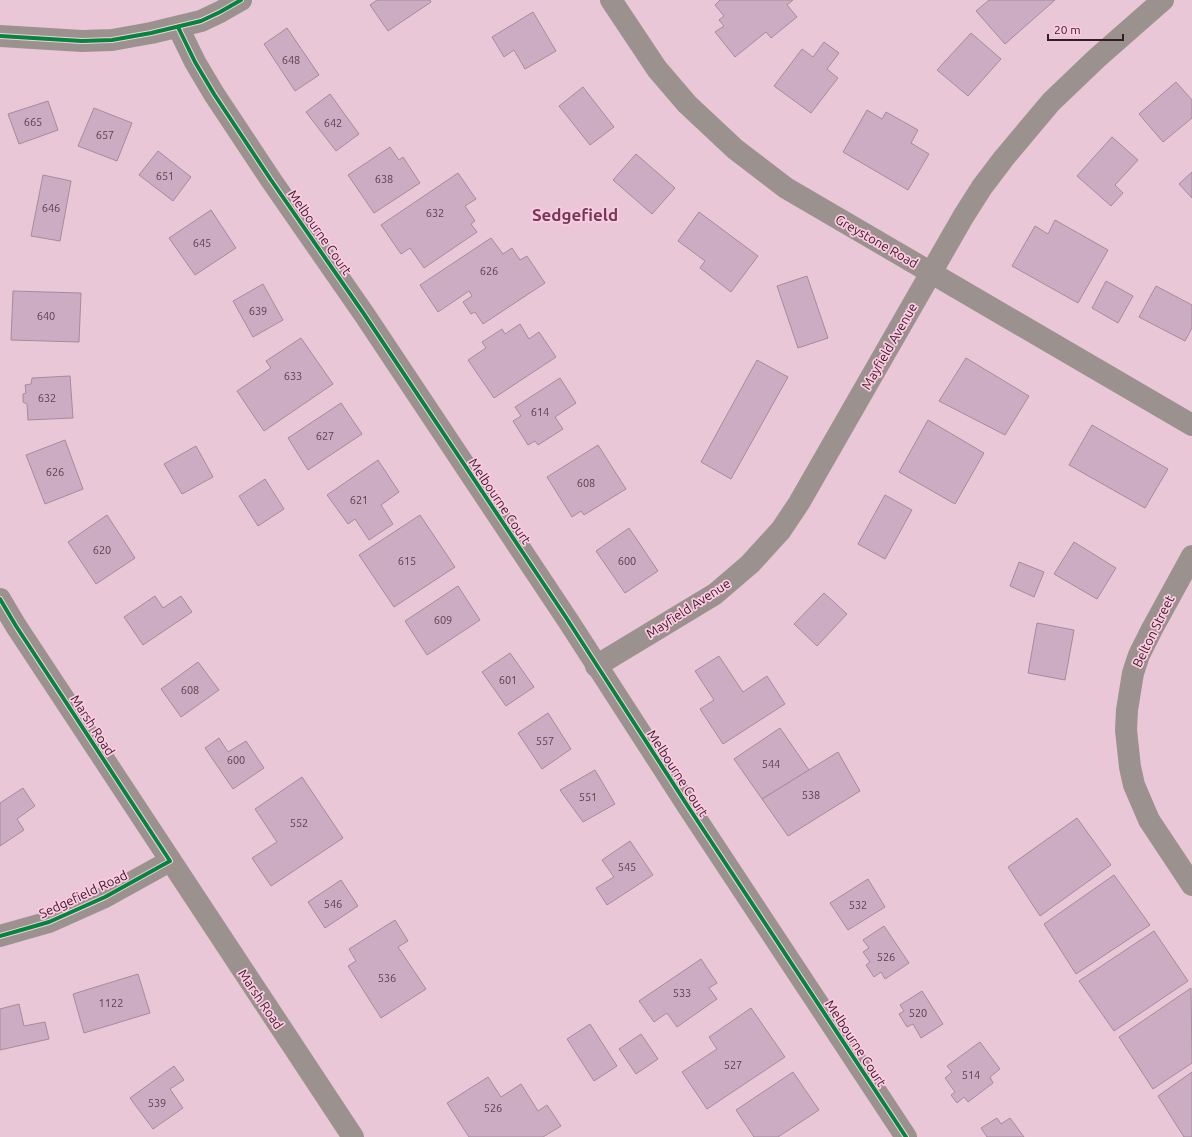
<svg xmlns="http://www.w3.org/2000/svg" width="1192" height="1137" font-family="Ubuntu,sans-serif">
  <rect width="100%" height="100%" fill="#e9c7d7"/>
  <g fill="#ccacc3" stroke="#a48c9a">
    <polygon points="377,0 430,0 431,2 388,31 370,5"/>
    <polygon points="720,0 793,0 787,5 797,17 771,38 766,32 735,57 715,32 724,26 719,20 724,16 715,5"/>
    <polygon points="989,0 1055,0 1005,44 976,11"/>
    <polygon points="533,12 556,51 525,69 514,50 504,57 492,37"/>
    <polygon points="287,28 319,75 295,91 264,44"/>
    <polygon points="971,33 1001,59 968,96 937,70"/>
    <polygon points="824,42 839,53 827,69 838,78 811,113 774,86 802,49 813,57"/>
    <polygon points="1176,82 1192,100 1192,118 1163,142 1139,114"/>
    <polygon points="583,87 614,127 590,145 559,106"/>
    <polygon points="330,94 359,134 336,151 306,112"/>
    <polygon points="48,101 58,130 19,144 8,114"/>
    <polygon points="94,108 132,123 117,161 78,146"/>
    <polygon points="867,110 882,119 886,112 918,130 911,143 929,154 908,190 843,152"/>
    <polygon points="1112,137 1138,160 1115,185 1123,193 1111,206 1077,176"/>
    <polygon points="390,147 399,160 403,157 420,183 374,213 348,175"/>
    <polygon points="158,151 191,177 173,201 139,175"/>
    <polygon points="636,154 675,188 652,214 613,180"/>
    <polygon points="1192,172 1192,198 1179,184"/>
    <polygon points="458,173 476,199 465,206 475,221 471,224 477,232 424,268 410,248 401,254 381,225"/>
    <polygon points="43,175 71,181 60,241 31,236"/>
    <polygon points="211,210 236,248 195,275 169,238"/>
    <polygon points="699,212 758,256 731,292 700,268 705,261 678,241"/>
    <polygon points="1055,220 1108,250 1078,303 1012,266 1035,226 1048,234"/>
    <polygon points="491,238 503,254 512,248 520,260 527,256 545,283 483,324 475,312 471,314 463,302 472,296 469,291 438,312 420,285"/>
    <polygon points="807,276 828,338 798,348 777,286"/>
    <polygon points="1106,281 1133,296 1118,323 1092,308"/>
    <polygon points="263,284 283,320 253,337 233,301"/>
    <polygon points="1156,286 1192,305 1192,328 1185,341 1139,317"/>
    <polygon points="13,291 81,293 79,342 11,340"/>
    <polygon points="520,324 529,339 539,332 556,357 494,398 468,360 486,348 482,342 502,329 505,334"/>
    <polygon points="301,338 333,384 264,431 237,391 271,368 266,361"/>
    <polygon points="966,358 1029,396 1005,435 939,401"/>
    <polygon points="757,360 788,377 731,479 701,462"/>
    <polygon points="70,376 73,418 28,420 27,404 23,402 23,394 26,393 25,385 31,384 32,378"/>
    <polygon points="560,378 576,403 555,417 563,429 538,445 535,441 528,445 513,421 521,416 515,407"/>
    <polygon points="341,403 362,434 308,470 288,438"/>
    <polygon points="928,420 984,453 955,504 899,472"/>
    <polygon points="1092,425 1168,469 1145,508 1069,465"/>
    <polygon points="65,440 83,489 45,504 26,455"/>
    <polygon points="598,445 626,489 584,515 581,511 572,517 547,477"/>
    <polygon points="196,446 213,477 182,494 164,464"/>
    <polygon points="378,460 399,492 381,505 393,524 369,540 355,519 348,524 327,495"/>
    <polygon points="265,479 284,509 258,526 239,496"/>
    <polygon points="885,495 912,510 885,559 858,544"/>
    <polygon points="107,515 135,558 96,584 68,542"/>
    <polygon points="420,515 455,567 394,607 359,555"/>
    <polygon points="629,528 658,571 625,593 596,551"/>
    <polygon points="1074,542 1116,568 1097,599 1054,574"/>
    <polygon points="1019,562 1044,572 1034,597 1010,586"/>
    <polygon points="458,586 480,620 427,655 405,621"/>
    <polygon points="824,593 847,614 817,646 794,624"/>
    <polygon points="155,596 163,608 181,596 192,612 143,645 124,617"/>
    <polygon points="1037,623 1074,630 1065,680 1028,673"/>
    <polygon points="510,653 534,687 506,706 482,672"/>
    <polygon points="719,656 743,692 767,676 785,704 723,744 700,709 714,700 695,671"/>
    <polygon points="198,662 219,690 181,717 161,689"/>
    <polygon points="548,713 571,749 542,769 518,733"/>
    <polygon points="780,728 809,770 762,799 734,759"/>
    <polygon points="219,738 228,752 246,741 264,768 233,789 205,748"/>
    <polygon points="838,752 860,791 788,836 762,799"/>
    <polygon points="595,770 615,804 583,822 560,790"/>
    <polygon points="302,777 343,838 271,886 252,858 277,842 255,809"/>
    <polygon points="23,788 35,806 17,819 24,830 0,846 0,803"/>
    <polygon points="1077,818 1111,865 1040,916 1008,867"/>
    <polygon points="630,841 653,875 607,905 596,888 614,877 602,860"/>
    <polygon points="1114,875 1150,925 1076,974 1044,924"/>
    <polygon points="868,879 885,907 848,930 830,903"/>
    <polygon points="341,880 358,906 325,928 308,902"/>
    <polygon points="395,920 408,941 398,947 426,989 381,1018 348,966 356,961 349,949"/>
    <polygon points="884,926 909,963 885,979 881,972 874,977 866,965 870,962 863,952 869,948 863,940"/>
    <polygon points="1154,931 1188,981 1114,1031 1079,981"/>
    <polygon points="701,959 717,983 709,988 717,999 677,1027 667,1013 654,1022 639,1001"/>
    <polygon points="138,974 150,1013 84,1033 73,994"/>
    <polygon points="1191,988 1192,1063 1153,1089 1119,1037"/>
    <polygon points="922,991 943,1024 921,1038 913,1024 907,1027 899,1014 904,1011 900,1005"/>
    <polygon points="19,1004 24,1026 45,1022 49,1039 0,1050 0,1009"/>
    <polygon points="751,1008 785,1057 707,1109 682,1072 717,1049 709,1037"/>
    <polygon points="590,1024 617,1066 594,1081 567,1039"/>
    <polygon points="641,1034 658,1059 636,1074 619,1049"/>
    <polygon points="980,1042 1000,1069 990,1077 993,1083 968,1102 964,1097 957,1103 951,1095 955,1092 945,1078 952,1072 947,1066"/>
    <polygon points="174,1066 184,1080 170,1089 183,1108 153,1129 130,1098"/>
    <polygon points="793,1072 819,1110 778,1137 754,1137 736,1110"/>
    <polygon points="1192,1072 1192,1137 1184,1137 1158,1096"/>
    <polygon points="488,1077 501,1097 521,1084 538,1111 547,1105 561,1126 543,1137 469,1137 447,1103"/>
    <polygon points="997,1118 1001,1124 1010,1118 1024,1137 987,1137 981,1128"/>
  </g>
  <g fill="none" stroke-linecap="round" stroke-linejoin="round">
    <g stroke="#9b9290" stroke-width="22">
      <polyline points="611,0 657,69 687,104 735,149 786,188 1192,425"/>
      <polyline points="178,27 195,62 214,94 271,180 364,314 567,619 687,805 906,1137"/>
      <polyline points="0,36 82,41 112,40 151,33 201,21 220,12 241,0"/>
      <polyline points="1192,556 1152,629 1139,655 1133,673 1127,710 1126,730 1130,767 1134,785 1149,820 1192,885"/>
      <polyline points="596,666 715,594 750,564 781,530 799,503 963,217 982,187 1004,158 1051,102 1097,58 1163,0"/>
      <polyline points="0,936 49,922 105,897 170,861"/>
    </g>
    <polyline stroke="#9b9290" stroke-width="22" points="0,599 16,626 353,1137"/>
    <defs>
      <g id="cycleway">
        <polyline points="178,27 195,62 214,94 271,180 364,314 567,619 687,805 906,1137"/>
        <polyline points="0,36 82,41 112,40 151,33 201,21 220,12 241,0"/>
        <polyline points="0,599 16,626 170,861 105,897 49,922 0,936"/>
      </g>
    </defs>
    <use href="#cycleway" stroke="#fecae1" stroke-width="6"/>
    <use href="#cycleway" stroke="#00873e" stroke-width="4"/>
  </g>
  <g text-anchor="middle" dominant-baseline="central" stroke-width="3.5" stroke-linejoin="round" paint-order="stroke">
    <g font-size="11" fill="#5a404f">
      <text x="291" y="60">648</text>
      <text x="33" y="122">665</text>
      <text x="333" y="123">642</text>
      <text x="105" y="135">657</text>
      <text x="165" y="176">651</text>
      <text x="384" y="179">638</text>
      <text x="51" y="208">646</text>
      <text x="435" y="213">632</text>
      <text x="202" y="243">645</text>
      <text x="489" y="271">626</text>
      <text x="258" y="311">639</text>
      <text x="46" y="316">640</text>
      <text x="293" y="376">633</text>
      <text x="47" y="398">632</text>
      <text x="540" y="412">614</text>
      <text x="325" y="436">627</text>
      <text x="55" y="472">626</text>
      <text x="586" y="483">608</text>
      <text x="359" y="500">621</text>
      <text x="102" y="550">620</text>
      <text x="407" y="561">615</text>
      <text x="627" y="561">600</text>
      <text x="443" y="620">609</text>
      <text x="508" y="680">601</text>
      <text x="190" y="690">608</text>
      <text x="545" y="741">557</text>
      <text x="236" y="760">600</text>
      <text x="771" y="764">544</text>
      <text x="811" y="795">538</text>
      <text x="588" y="797">551</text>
      <text x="299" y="823">552</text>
      <text x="627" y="867">545</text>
      <text x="333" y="904">546</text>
      <text x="858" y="905">532</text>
      <text x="886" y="957">526</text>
      <text x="387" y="978">536</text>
      <text x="682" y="993">533</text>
      <text x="111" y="1003">1122</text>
      <text x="918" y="1013">520</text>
      <text x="733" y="1065">527</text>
      <text x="971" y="1075">514</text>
      <text x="157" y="1103">539</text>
      <text x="493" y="1108">526</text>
    </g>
    <g font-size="13" fill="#341c28" stroke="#fecae1">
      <text transform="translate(320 232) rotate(55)">Melbourne Court</text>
      <text transform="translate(877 241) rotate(30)">Greystone Road</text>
      <text transform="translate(889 346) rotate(-60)">Mayfield Avenue</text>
      <text transform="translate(500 501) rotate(56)">Melbourne Court</text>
      <text transform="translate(688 608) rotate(-33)">Mayfield Avenue</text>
      <text transform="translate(1153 631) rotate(-64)">Belton Street</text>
      <text transform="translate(93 725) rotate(57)">Marsh Road</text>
      <text transform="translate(678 773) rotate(57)">Melbourne Court</text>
      <text transform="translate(83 894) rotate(-25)">Sedgefield Road</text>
      <text transform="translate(261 999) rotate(56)">Marsh Road</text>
      <text transform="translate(856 1043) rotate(57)">Melbourne Court</text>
    </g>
    <g font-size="17" font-weight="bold" fill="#713c57" stroke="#fecae1">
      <text x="575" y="214">Sedgefield</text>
    </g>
  </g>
  <path d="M1048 34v6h75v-6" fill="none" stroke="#341c28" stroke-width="2"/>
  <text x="1054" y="34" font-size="12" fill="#341c28" stroke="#fecae1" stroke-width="3" paint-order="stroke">20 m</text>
</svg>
